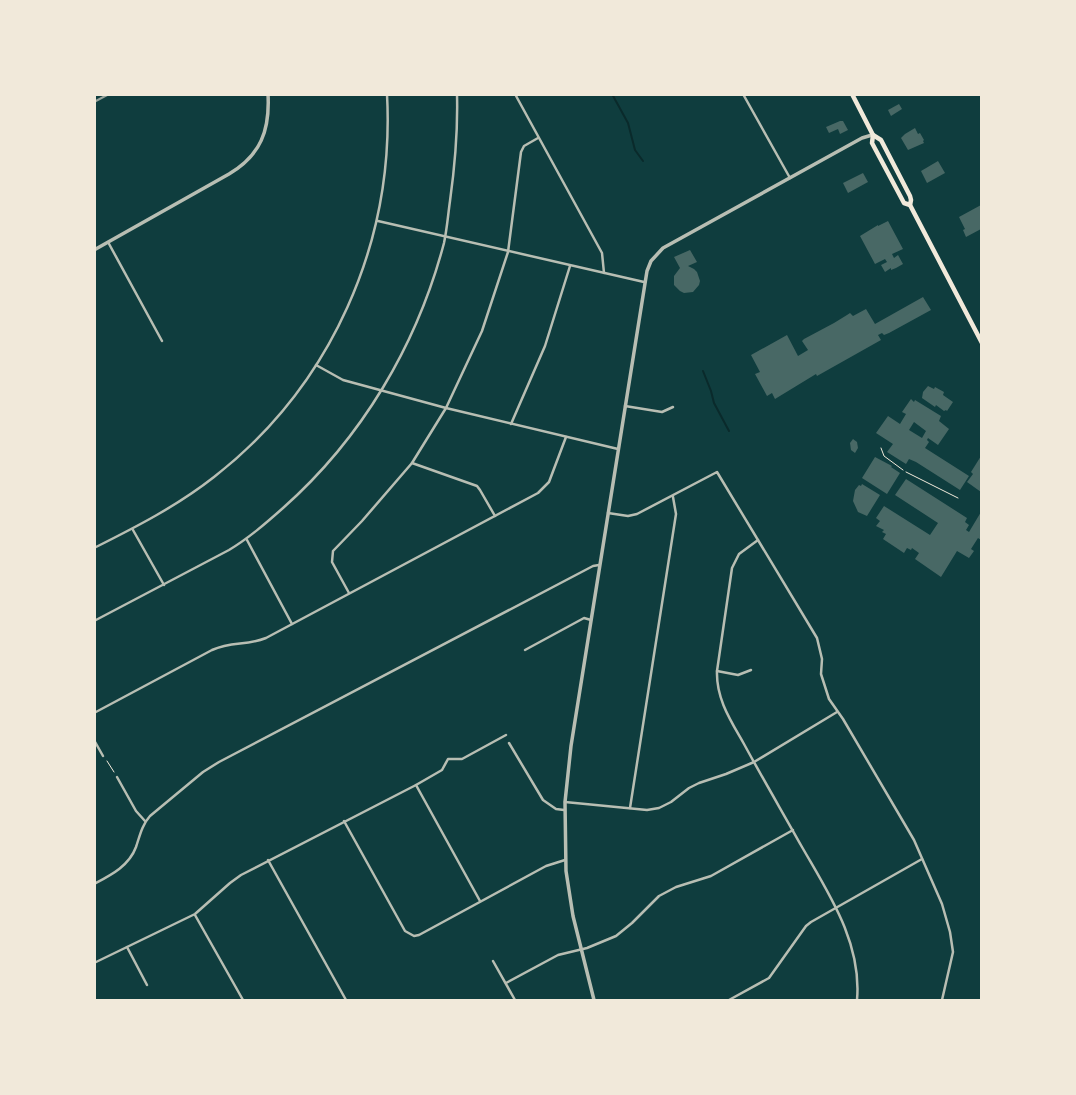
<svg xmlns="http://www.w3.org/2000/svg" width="1076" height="1095" font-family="Montserrat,sans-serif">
  <rect width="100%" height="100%" fill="#0f3d3e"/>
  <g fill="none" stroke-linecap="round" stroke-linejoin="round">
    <g stroke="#0a2a2b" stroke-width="2">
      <polyline points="612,94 628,123 635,150 643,161"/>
      <polyline points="703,371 711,391 714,403 729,431"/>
    </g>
  </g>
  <g fill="#486865" fill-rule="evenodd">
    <polygon points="899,104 902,109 891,116 888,110"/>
    <polygon points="840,121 843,121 848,130 840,134 838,129 829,133 826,127"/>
    <polygon points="915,128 918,134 920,133 924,140 923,141 924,143 908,150 901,138 905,134"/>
    <polygon points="938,161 945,173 927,183 921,171"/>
    <polygon points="863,173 868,182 848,193 843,183"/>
    <polygon points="981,205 981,229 966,237 963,230 965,229 959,217"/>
    <polygon points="888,221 903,249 892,254 894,258 898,255 903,264 896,268 891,270 891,268 885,272 881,265 887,262 885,259 875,264 860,236 878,225 878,226"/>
    <polygon points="690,250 697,262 688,266 694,269 697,272 700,281 699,285 693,292 684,293 680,291 674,285 674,276 680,268 674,257"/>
    <polygon points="923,297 931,310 889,333 884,335 882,333 878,335 881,340 817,376 816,374 775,399 772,393 767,396 755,374 760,372 751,355 787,335 798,356 808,350 802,341 804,339 834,323 847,315 850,313 853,316 866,309 875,324"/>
    <polygon points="928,386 934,389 935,387 944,392 943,395 953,402 947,411 946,410 944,411 936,405 935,407 922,398 923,392"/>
    <path d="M911 399 914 402 915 400 941 416 939 421 949 429 938 445 928 438 927 440 929 442 925 448 969 476 960 490 916 462 909 459 906 464 887 452 893 444 876 433 888 416 900 424 906 414 902 412ZM914 422 926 431 922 438 909 430Z"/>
    <polygon points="853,439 857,442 858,448 855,453 851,450 850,443"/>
    <polygon points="981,456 981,492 967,482 973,474 971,472"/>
    <polygon points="875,457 892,466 891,467 900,473 887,494 862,478"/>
    <polygon points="906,479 967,518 965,522 969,525 966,530 969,532 981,512 981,540 978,538 971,549 974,551 969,558 957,551 941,577 915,559 919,553 912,548 911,550 907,548 904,553 883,539 886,534 882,532 884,530 876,526 880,521 876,518 884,506 930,535 938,523 895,495"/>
    <polygon points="862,484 880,495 867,516 858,512 853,501 855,490 859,485 861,486"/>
  </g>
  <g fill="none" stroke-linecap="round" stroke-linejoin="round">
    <g stroke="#f1e9da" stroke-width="1">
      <polyline points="881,448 884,456 903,470"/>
      <polyline points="906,472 958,498"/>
      <polyline points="107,761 114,772"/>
    </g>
    <g stroke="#b8beb3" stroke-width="2.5">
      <polyline points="515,94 602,253 604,273"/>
      <polyline points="743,94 790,178"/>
      <polyline points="378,221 644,282"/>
      <polyline points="108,242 162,341"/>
      <polyline points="316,365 343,380 446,408 618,449"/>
      <polyline points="625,406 662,412 673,407"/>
      <polyline points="511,424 545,346 570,266"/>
      <polyline points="412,463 477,486 480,490 495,516"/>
      <polyline points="608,513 628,516 637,514 717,472 817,638 822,659 821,674 829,699 843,719 914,840 942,904 950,932 953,952 942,1000"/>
      <polyline points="133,530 164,585"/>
      <polyline points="247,540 292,624"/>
      <path d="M758 540 739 554 732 568 717 671C716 699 731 721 744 744 763 779 783 813 802 847 829 894 862 943 857 1000"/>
      <path d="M94 548C136 527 177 506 214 477 331 386 395 243 387 94"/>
      <polyline points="349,593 332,562 333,551 362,521 412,463 446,408 482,331 508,252 521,152 524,146 538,138"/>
      <path d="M94 621 229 550C249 538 266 523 283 508 362 438 417 345 444 243 447 229 448 215 450 201 455 165 458 130 457 94"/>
      <polyline points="525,650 584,618 591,620"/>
      <polyline points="717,671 738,675 751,670"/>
      <path d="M94 713 212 650C232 641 246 646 266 638L538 493 549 482 566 437"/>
      <polyline points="94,740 103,756"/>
      <polyline points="509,743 543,800 556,809 564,810"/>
      <polyline points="117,777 136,811 145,821"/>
      <polyline points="416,785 480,901"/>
      <polyline points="565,802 647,810 659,808 671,802 689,788 699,783 726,774 754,762 837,712"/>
      <polyline points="630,808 676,514 673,497"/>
      <polyline points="344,821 405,931 414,936 419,935 546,866 565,860"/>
      <polyline points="268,860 346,1000"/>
      <path d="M94 884C111 875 129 866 136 847 140 835 142 825 150 816L203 772 219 762 593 566 599 565"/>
      <polyline points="195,915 243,1000"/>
      <polyline points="127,947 147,985"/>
      <polyline points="493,961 515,1000"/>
      <polyline points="94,963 195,914 230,883 241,875 416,785 442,770 448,759 462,759 506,735"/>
      <polyline points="506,983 558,955 587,948 616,936 632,923 659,896 676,887 711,876 793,830"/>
      <polyline points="729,1000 769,978 806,926 811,922 922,859"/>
    </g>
    <g stroke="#b8beb3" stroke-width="3.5">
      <path d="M94 250 229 174C261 155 270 130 268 94"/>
      <polyline points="594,1000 573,916 566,871 565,802 571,746 647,271 651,261 663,248 862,138 872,135"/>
    </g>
    <g stroke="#f1e9da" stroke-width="4.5">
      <polyline points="852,94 873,135 881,140 910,196 911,200 910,205 982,343"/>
      <polyline points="873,135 872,143 904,203 910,205"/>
    </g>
    <polyline stroke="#97a49c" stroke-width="2" points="94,102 109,94"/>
  </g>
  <rect width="1076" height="1095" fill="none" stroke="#f1e9da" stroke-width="192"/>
</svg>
